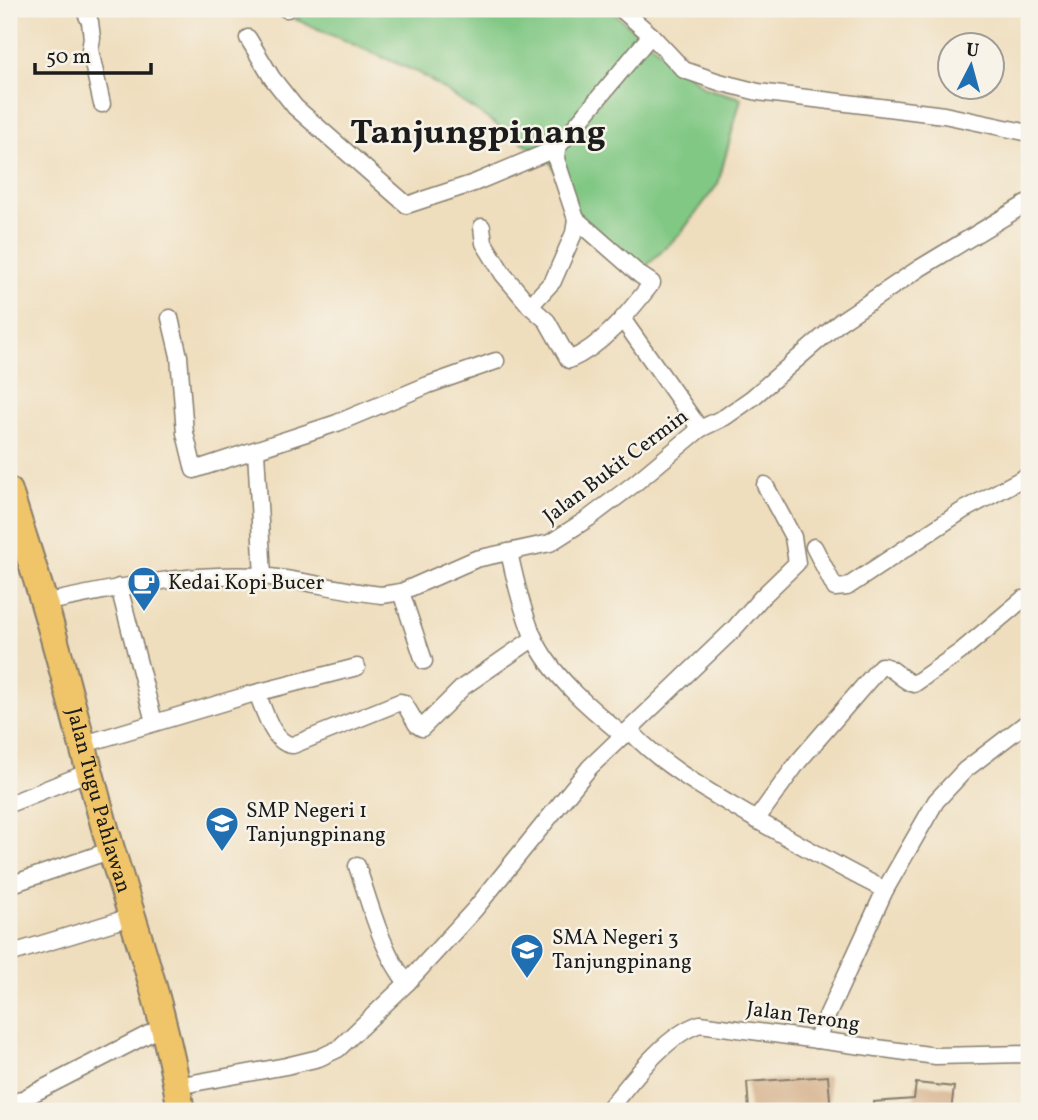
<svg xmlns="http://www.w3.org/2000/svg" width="1038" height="1120" font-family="Vollkorn,serif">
  <rect width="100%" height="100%" fill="#f7f3e8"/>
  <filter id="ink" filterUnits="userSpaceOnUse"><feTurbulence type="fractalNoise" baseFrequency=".0143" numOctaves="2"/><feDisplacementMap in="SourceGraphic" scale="14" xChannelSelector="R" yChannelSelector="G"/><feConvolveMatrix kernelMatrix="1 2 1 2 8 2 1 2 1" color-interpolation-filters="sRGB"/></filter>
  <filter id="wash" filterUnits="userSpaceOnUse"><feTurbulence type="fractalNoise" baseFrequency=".00686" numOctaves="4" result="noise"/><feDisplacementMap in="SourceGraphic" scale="28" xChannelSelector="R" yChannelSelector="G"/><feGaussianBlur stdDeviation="1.57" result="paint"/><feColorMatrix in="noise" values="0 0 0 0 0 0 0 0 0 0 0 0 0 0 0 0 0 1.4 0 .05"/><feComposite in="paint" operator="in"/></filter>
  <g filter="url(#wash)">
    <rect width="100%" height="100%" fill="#efdebe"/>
    <polygon fill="#81c884" stroke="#4e7250" stroke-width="2" points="309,9 609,9 705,88 741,98 718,184 680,234 640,272 576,219 552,164 533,149 419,73 295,19"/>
    <g id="blocks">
      <g fill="#cfa67b">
        <polygon points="828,1076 831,1111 818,1111 818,1105 749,1111 747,1082"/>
        <polygon points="916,1083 954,1087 951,1111 873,1111 873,1102 914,1099"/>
      </g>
    </g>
  </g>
  <g filter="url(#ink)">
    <use href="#blocks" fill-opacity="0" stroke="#867d6d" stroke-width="2"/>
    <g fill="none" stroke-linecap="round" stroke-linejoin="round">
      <defs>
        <g id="minor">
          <polyline points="84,9 90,22 92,38 90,50 102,104"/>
          <polyline points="286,9 287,9"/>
          <polyline points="621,9 651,35 684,70 719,82 758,92 944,115 1029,133"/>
          <polyline points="248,38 272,78 295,107 407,205 474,183 557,148 651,35"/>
          <path d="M482 227 484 243 503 274 530 306 547 321 569 360C603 346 630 311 652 283L640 275 576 219 556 159 557 148"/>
          <polyline points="530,306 553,281 574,233 576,219"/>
          <polyline points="170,318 179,356 185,433 194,470 337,423 428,385 496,361"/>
          <polyline points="623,320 700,429"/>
          <polyline points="256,451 263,576"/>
          <polyline points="814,547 835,588 847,587 962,511 1029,475"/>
          <path d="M509 552C515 580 522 610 533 636 550 675 592 710 624 736"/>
          <polyline points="119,587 154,722"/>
          <polyline points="401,592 424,661"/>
          <path d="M44 603C115 588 187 572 260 576 301 579 341 591 382 595L401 592 476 559 550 543 589 518 634 484 700 429 725 417 752 398 841 321 920 268 1029 202"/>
          <path d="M257 693C264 709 273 745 293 745L400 702 404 703 417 725 422 728 463 687 534 638"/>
          <path d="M630 731C665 768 710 792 753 818 797 843 840 868 885 890"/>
          <polyline points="81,745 248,695 357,667"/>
          <polyline points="9,804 89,772"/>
          <path d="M756 820 798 762 881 666C894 666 901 681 914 684L960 652 1023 599"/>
          <path d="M357 866C371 906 381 950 407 983"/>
          <polyline points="9,885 112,850"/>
          <polyline points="9,954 134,916"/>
          <polyline points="816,1040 885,890 936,801 965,770 1029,721"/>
          <polyline points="177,1086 286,1066 319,1058 338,1049 407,983 475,909 590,767 733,630 762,597 797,563 793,537 765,485"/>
          <polyline points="9,1106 164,1026"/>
          <path d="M607 1111C630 1083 665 1035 700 1024L936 1056 1029 1054"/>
        </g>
        <g id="primary">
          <path id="s1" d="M9 491C20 528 33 565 44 603 68 684 87 767 111 849 138 936 167 1021 181 1111"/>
        </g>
      </defs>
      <use href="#minor" stroke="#867d6d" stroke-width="19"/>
      <use href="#primary" stroke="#867d6d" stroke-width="30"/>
      <use href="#minor" stroke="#fff" stroke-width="16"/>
      <use href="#primary" stroke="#f0c469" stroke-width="26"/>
    </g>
  </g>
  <defs>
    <symbol id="cafe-pin" viewBox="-11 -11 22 30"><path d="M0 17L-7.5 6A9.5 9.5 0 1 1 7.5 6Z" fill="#1f6fb2" stroke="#f7f3e8"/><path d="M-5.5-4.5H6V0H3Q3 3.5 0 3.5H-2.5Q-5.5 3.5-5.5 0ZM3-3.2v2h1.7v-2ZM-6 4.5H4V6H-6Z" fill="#fff"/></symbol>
    <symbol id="school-pin" viewBox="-11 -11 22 30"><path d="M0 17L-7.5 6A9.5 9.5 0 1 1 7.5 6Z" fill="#1f6fb2" stroke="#f7f3e8"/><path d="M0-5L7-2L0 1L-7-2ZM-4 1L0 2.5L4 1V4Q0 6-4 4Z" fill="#fff"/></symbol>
  </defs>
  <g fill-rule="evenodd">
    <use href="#cafe-pin" x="125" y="564" width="38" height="52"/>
    <use href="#school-pin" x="203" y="804" width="38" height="52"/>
    <use href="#school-pin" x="508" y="931" width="38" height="52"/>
  </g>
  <g text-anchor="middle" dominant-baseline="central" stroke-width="5" stroke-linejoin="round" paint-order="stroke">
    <g font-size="21" fill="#1c1c1c" stroke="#f7f3e8">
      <text transform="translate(616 467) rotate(-37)">Jalan Bukit Cermin</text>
      <text stroke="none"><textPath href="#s1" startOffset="322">Jalan Tugu Pahlawan</textPath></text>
      <text transform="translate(803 1017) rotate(8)">Jalan Terong</text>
    </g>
    <g font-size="21" fill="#1c1c1c" stroke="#f7f3e8" text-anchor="start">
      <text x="168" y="583">Kedai Kopi Bucer</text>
      <text x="246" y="811">SMP Negeri 1<tspan x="246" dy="24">Tanjungpinang</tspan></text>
      <text x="552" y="938">SMA Negeri 3<tspan x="552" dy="24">Tanjungpinang</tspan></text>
    </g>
    <g font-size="35" font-weight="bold" fill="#1c1c1c" stroke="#f7f3e8">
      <text x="478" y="134">Tanjungpinang</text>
    </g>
  </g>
  <rect width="1038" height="1120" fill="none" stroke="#f7f3e8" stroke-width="35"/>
  <g transform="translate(971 66) rotate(6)"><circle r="33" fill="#f7f3e8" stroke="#9f9d96" stroke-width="2"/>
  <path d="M0-5L12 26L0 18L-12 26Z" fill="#1f6fb2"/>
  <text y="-10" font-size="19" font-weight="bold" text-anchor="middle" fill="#1c1c1c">U</text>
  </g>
  <path d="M35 63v10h116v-10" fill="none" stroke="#1c1c1c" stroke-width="3.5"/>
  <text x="46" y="63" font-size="21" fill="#1c1c1c" stroke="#f7f3e8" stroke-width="5" paint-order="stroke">50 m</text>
</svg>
